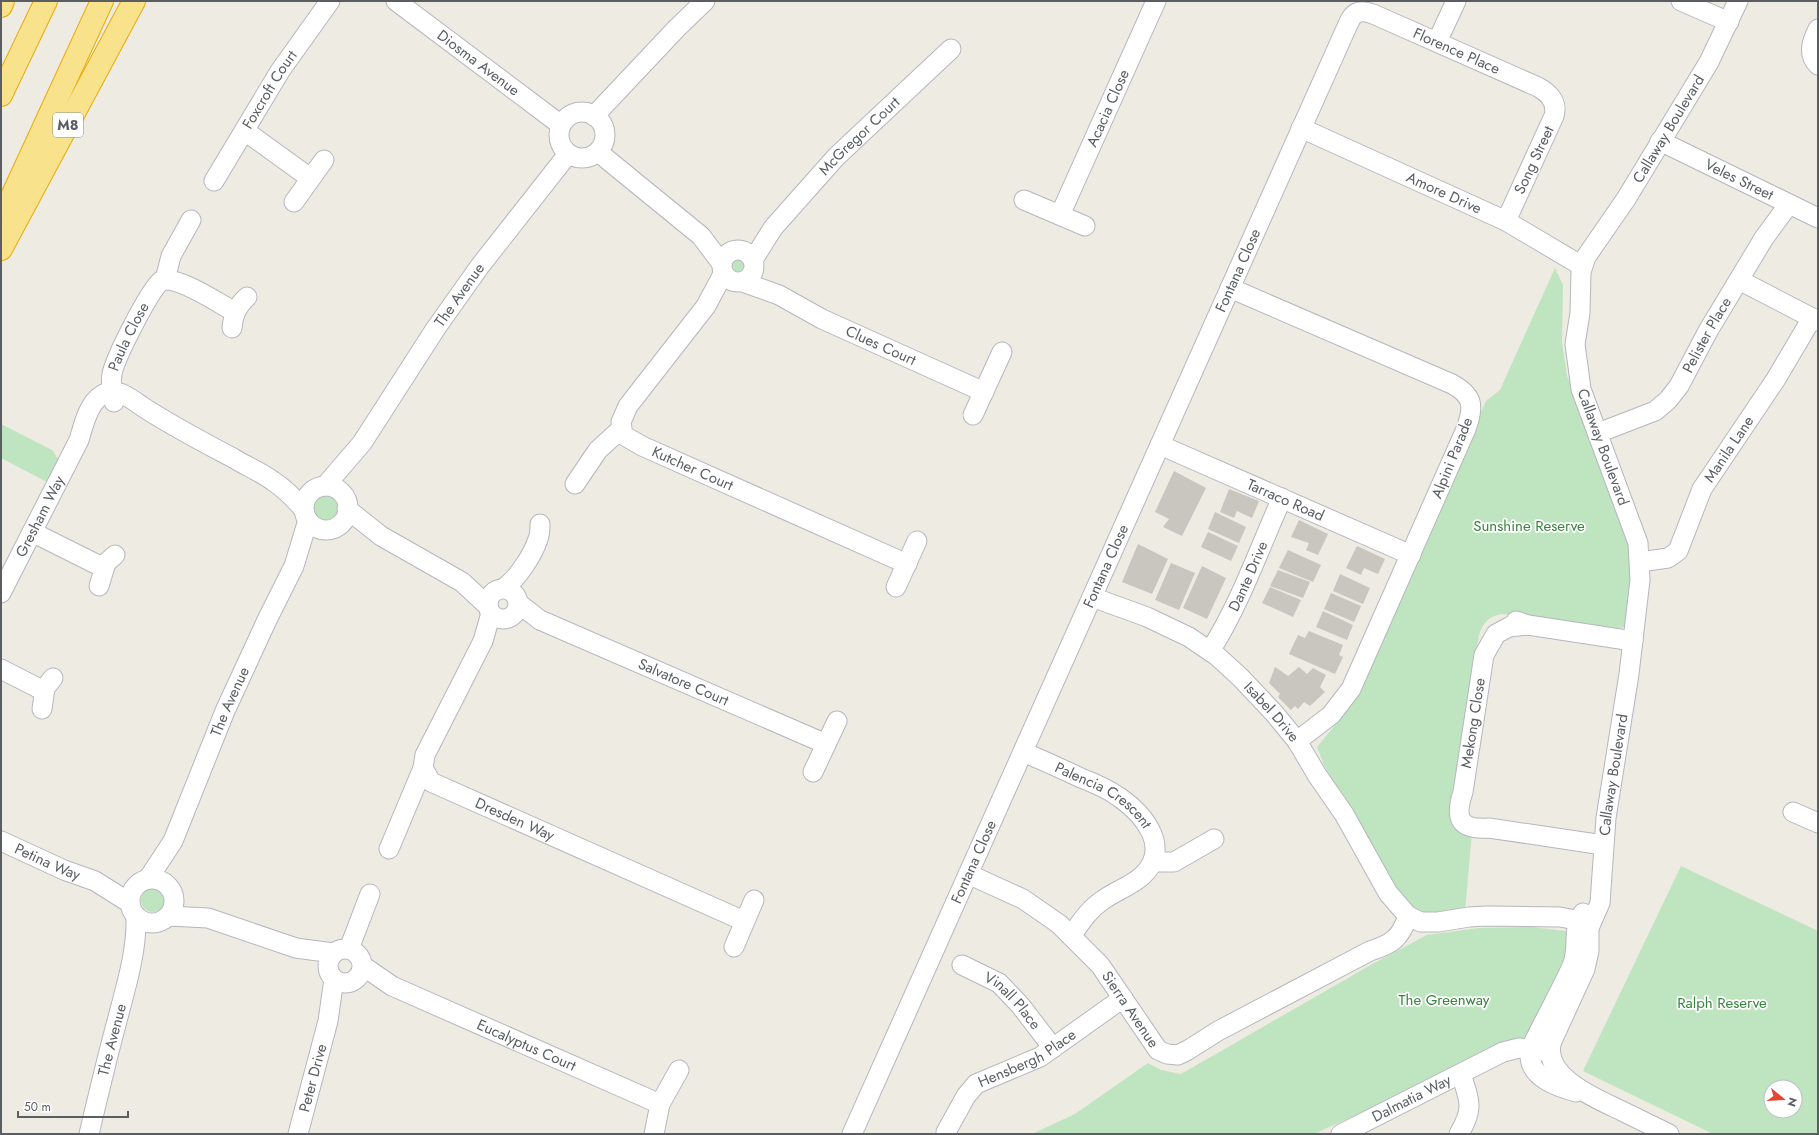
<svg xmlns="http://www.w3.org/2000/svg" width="1819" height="1135" font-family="Jost,sans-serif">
  <rect width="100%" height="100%" fill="#edebe2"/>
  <g fill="#bfe4c0" fill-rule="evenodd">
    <circle cx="738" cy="266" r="8"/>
    <path d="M1555 268 1563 285 1562 342 1567 376 1584 415 1633 550 1629 626 1607 631 1503 614C1490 615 1483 622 1479 635L1453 808 1472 832 1465 911 1416 916 1387 876 1324 765 1317 747 1354 702 1486 401 1500 390Z"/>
    <polygon points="1,424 52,450 59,460 47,482 1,458"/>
    <circle cx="326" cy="508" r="12"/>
    <path d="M1681 866 1818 931V1134H1713L1583 1071ZM1771 1087H1795V1111H1771Z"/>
    <circle cx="153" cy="900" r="12"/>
    <polygon points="1532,927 1573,932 1547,1006 1526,1040 1438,1078 1314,1134 1032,1134 1075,1114 1148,1063 1161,1070 1181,1074 1369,966 1427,935 1479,928"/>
  </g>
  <g fill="#c8c6bf">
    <polygon points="1174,471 1206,488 1182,536 1163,527 1169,519 1155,512"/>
    <polygon points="1229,489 1259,501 1252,518 1237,511 1234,518 1220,512"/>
    <polygon points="1215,512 1246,527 1239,543 1208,529"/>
    <polygon points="1299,520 1328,534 1318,555 1306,550 1309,543 1291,537"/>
    <polygon points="1208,532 1238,546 1231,561 1201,547"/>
    <polygon points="1138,544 1168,559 1152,594 1122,582"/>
    <polygon points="1357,546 1385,559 1378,574 1364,568 1361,575 1346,568"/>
    <polygon points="1288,550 1321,565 1313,582 1279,568"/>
    <polygon points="1171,563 1195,573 1179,610 1155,600"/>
    <polygon points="1202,566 1226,578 1207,619 1183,608"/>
    <polygon points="1278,570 1310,582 1303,598 1270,586"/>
    <polygon points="1340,574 1370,588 1363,604 1333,591"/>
    <polygon points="1270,587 1301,600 1293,617 1262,603"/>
    <polygon points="1331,593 1361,606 1354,622 1324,609"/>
    <polygon points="1323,611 1353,625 1347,640 1316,627"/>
    <polygon points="1309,631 1343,645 1339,655 1343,657 1335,674 1289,654 1298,635 1305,638"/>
    <polygon points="1275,667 1288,676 1299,667 1307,674 1313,668 1326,675 1320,687 1325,692 1310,706 1304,702 1298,709 1295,706 1291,710 1278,697 1280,694 1269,683"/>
  </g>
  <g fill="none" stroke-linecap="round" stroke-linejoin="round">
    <defs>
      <g id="minor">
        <path id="s1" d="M396 1 561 125"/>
        <polyline points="1681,1 1729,22"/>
        <path d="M1818 29C1812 41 1807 54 1818 65"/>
        <polyline points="1437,42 1456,1"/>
        <circle cx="582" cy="135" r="23"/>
        <polyline points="594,116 676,29 705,1"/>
        <path id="s2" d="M1301 128 1506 221 1582 266"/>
        <polyline points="245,131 310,178"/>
        <path id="s3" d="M1660 141 1818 218"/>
        <polyline points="598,152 701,236 722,264"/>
        <path id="s4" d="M214 181 280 71 330 1"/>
        <polyline points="1024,200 1085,226"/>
        <polyline points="294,202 324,160"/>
        <path id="s5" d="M1060 215 1156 1"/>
        <circle cx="738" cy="266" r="16"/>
        <path id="s6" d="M753 260 773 228 836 157 951 49"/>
        <path id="s7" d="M723 274 706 306 628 406 621 422 623 435 642 446 907 564"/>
        <polyline points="165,280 171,256 191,220"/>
        <polyline points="1739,280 1818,321"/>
        <path id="s8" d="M743 282 779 295 822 319 984 392"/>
        <path d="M1230 288 1452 384C1474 396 1474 407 1466 429L1351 689 1331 715 1297 741"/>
        <path d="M232 328C233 315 237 306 247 297"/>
        <path id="s9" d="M114 402C113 393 110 383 112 374 115 358 149 291 161 281 178 275 219 304 235 312"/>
        <polyline points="973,415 1002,352"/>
        <path id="s10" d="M1598 433 1655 411 1668 400 1679 386 1708 331 1764 238 1789 204"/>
        <path id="s11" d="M1160 445 1411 555"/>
        <polyline points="575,484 598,450 621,429"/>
        <path id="s12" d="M325 486 362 443 436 328 480 266 568 154"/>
        <circle cx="326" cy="508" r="22"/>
        <polyline points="347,509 381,536 462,582 488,606"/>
        <polyline points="32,532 104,568"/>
        <path id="s13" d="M1640 562 1668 558 1678 551 1702 489 1776 379 1812 318"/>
        <polyline points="99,586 106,563 115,555"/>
        <polyline points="896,587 917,541"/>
        <path d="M504 588C517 579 533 555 538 539 540 535 540 529 540 524"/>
        <circle cx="503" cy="604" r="15"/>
        <path id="s14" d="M1 593 79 440C84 424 89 398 108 392 120 389 134 401 143 407 172 426 203 442 233 458 246 466 261 472 273 481 285 489 295 499 304 510"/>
        <path id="s15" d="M1092 597 1147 617 1189 637 1217 656 1240 677 1274 713 1297 741 1317 775 1344 814 1388 893 1408 916 1421 922H1438L1469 917 1487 916 1560 917 1576 920 1589 928"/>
        <path id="s16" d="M518 603 540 620 826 744"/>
        <path id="s17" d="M491 613 483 641 425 755 423 768 431 782 744 921"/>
        <polyline points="1516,621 1528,625 1633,641"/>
        <path d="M1528 625 1509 627 1496 634 1484 655 1463 792C1454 819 1460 830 1489 828L1603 845"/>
        <path id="s18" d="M1210 651C1240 604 1259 549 1282 498"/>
        <polyline points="1,669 44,691"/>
        <polyline points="42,709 45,688 53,678"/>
        <path id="s19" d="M1023 752C1042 760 1062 769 1081 778 1094 783 1108 789 1119 797 1145 815 1172 849 1142 876 1131 886 1115 891 1103 900 1089 909 1081 922 1071 936"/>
        <polyline points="813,772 837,721"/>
        <polyline points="1793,812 1818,823"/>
        <path id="s20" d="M1 841 64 870 95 881 130 903"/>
        <polyline points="389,849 423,768"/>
        <polyline points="1154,862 1174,862 1214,839"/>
        <path id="s21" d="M968 874 1023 899 1059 924 1100 965 1158 1050 1167 1054 1178 1055 1188 1050 1218 1031 1370 951C1392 944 1400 939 1408 916"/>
        <circle cx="152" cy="901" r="22"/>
        <path id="s22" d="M148 879 173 841 225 711 267 620 294 566 308 520"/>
        <polyline points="168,916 208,918 296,948 333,953"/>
        <polyline points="734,947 754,900"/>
        <circle cx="345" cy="966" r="17"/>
        <polyline points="349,949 370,894"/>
        <path id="s23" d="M962 965 999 983 1020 1005 1053 1048"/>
        <path id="s24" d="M363 966 392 986 660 1104"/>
        <path d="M1576 1092C1558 1087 1529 1078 1530 1054 1531 1045 1538 1034 1542 1026 1552 1006 1563 986 1572 966 1580 946 1571 933 1583 913"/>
        <path id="s25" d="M946 1132 966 1096 976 1084 1040 1057 1123 998"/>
        <path id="s26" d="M89 1134C98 1096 107 1058 117 1021 126 986 137 952 136 916"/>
        <path id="s27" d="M298 1134 328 1021 334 979"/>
        <polyline points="654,1134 660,1104 679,1070"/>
        <path id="s28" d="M852 1134 1349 22C1354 11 1362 10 1373 14L1538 87C1549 93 1558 102 1554 116L1506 221"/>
        <path id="s29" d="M1341 1134 1503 1052 1519 1048 1543 1051"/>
        <path d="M1459 1134C1474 1108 1470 1102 1461 1074"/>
        <path id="s30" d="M1669 1134C1653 1126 1638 1119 1622 1111 1597 1099 1540 1076 1552 1041L1585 969 1589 951V928L1600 903 1606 818 1629 674 1640 580 1638 543 1581 389 1575 344 1580 313 1581 272 1586 257 1626 199 1709 62 1738 1"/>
      </g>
      <g id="highway">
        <polyline points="1,6 3,1"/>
        <polyline points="1,95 46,1"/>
        <polyline points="1,220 102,1"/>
        <polyline points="1,249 134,1"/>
      </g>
    </defs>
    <use href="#minor" stroke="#b5b7bc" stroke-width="21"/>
    <use href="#highway" stroke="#e8ab07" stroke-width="24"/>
    <use href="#minor" stroke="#fff" stroke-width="19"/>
    <use href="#highway" stroke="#f9e28c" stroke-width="22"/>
  </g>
  <g text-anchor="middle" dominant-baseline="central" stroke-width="3.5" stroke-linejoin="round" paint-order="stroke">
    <rect fill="#fff" stroke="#8c8e91" stroke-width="1" x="53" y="113" width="30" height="24" rx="3"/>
    <g font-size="14" font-weight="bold" fill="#5a5e62">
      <text x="68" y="125">M8</text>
    </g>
    <g font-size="15" fill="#5a5e62" stroke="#fff">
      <text stroke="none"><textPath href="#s28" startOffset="1338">Florence Place</textPath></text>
      <text stroke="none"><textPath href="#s1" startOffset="103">Diosma Avenue</textPath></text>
      <text stroke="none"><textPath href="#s4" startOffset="107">Foxcroft Court</textPath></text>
      <text stroke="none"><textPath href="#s5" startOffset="117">Acacia Close</textPath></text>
      <text stroke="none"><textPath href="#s30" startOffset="1121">Callaway Boulevard</textPath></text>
      <text stroke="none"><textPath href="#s6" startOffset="164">McGregor Court</textPath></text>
      <text transform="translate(1534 160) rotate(-65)">Song Street</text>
      <text stroke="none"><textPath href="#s3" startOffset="88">Veles Street</textPath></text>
      <text stroke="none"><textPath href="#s2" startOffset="157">Amore Drive</textPath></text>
      <text stroke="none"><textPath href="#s28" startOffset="946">Fontana Close</textPath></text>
      <text stroke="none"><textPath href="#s12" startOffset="234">The Avenue</textPath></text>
      <text stroke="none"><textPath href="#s10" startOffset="154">Pelister Place</textPath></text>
      <text stroke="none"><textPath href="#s9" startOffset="69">Paula Close</textPath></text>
      <text stroke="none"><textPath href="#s8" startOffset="152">Clues Court</textPath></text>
      <text transform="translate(1603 447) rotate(70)">Callaway Boulevard</text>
      <text stroke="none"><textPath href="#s13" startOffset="155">Manila Lane</textPath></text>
      <text transform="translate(1452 458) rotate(-68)">Alpini Parade</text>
      <text stroke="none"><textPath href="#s7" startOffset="271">Kutcher Court</textPath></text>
      <text stroke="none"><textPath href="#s11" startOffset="137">Tarraco Road</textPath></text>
      <text stroke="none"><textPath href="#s14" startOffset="86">Gresham Way</textPath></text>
      <text stroke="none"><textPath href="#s28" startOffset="622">Fontana Close</textPath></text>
      <text stroke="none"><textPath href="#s18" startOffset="84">Dante Drive</textPath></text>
      <text stroke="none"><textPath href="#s16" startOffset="184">Salvatore Court</textPath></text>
      <text stroke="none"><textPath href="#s22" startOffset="196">The Avenue</textPath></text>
      <text stroke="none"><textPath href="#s15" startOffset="217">Isabel Drive</textPath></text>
      <text transform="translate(1473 723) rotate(-81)">Mekong Close</text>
      <text stroke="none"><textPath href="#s30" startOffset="437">Callaway Boulevard</textPath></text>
      <text stroke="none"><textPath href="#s19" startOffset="92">Palencia Crescent</textPath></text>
      <text stroke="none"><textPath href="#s17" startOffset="278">Dresden Way</textPath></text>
      <text stroke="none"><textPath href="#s20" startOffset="51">Petina Way</textPath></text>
      <text stroke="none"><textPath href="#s28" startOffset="298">Fontana Close</textPath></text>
      <text stroke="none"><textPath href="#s23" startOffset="63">Vinall Place</textPath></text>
      <text stroke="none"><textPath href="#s21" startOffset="216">Sierra Avenue</textPath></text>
      <text stroke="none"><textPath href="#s26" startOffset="97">The Avenue</textPath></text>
      <text stroke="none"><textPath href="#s24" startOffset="182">Eucalyptus Court</textPath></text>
      <text stroke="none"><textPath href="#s25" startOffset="114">Hensbergh Place</textPath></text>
      <text stroke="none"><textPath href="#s27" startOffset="58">Peter Drive</textPath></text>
      <text stroke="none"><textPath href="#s29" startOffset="79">Dalmatia Way</textPath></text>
    </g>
    <g font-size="15" fill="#37843e" stroke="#fff">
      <text x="1529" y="526">Sunshine Reserve</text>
      <text x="1444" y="1000">The Greenway</text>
      <text x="1722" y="1003">Ralph Reserve</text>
    </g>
  </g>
  <rect width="1819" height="1135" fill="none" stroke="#5a5e62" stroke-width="4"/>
  <g transform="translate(1783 1099) rotate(108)"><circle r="19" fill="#ffffff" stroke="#bdbfc0"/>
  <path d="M0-3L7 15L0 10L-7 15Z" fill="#e44631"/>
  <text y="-6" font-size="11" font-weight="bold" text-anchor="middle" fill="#5a5e62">N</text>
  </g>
  <path d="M18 1111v6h110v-6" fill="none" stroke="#5a5e62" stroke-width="2"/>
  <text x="24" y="1111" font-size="12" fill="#5a5e62" stroke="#ffffff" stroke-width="3" paint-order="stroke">50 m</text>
</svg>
